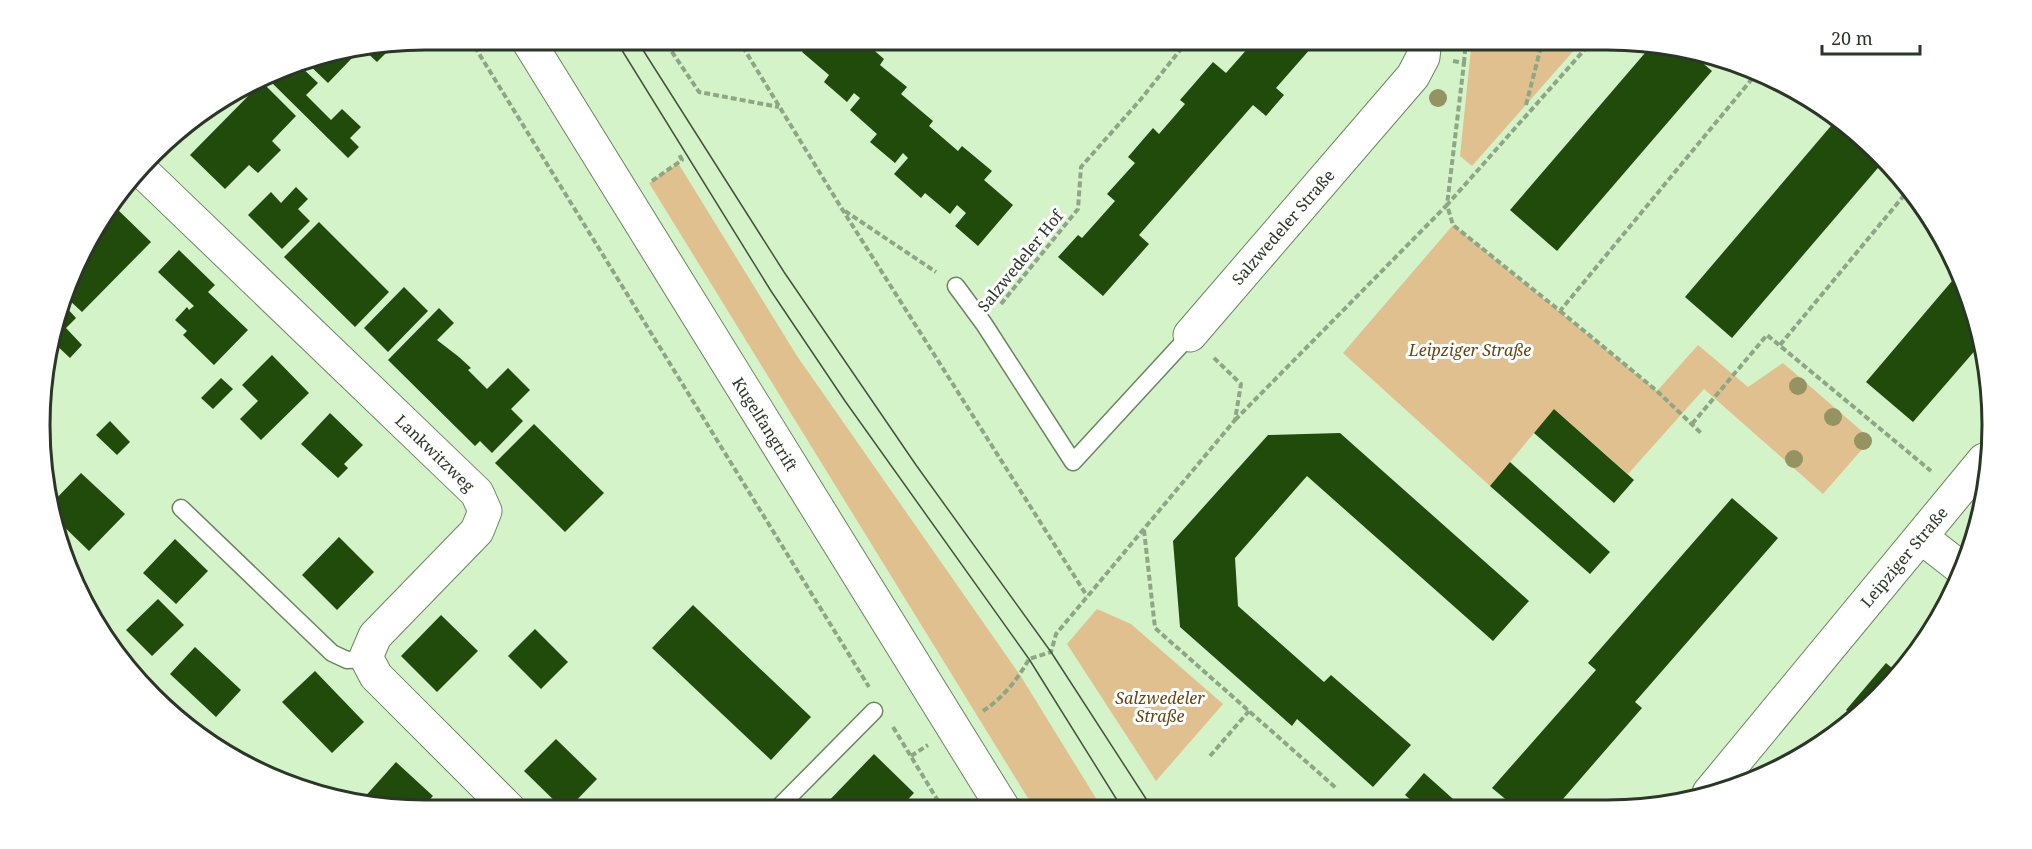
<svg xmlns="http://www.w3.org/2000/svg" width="2032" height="849" font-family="'Noto Serif',serif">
  <rect width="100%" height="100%" fill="#d4f3c9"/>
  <g fill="#e1c090">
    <polygon points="1472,39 1584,39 1472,166 1460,156"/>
    <polygon points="678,163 797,356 1020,675 1102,808 1034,808 649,183"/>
    <polygon points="1453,225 1657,391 1698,345 1748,387 1783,363 1871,439 1823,494 1704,389 1628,474 1554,409 1490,486 1343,353"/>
    <polygon points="1097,609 1131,624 1223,704 1156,781 1067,644"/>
  </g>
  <g fill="#204b0b">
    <polygon points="813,39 861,39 884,59 880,65 907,87 901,94 933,121 929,126 958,151 962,146 992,171 984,180 1013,205 978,246 955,226 966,213 957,205 950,214 925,193 921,198 894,174 908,158 903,153 895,163 870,142 877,134 850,110 860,98 854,93 847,102 824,82 829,75 802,52"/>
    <polygon points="1256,39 1319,39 1276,88 1284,95 1266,116 1253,105 1139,235 1149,244 1103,296 1058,257 1078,235 1082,238 1115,201 1107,194 1135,163 1128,157 1153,128 1159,134 1185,104 1180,100 1213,62 1226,73"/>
    <polygon points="395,44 377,62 363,49"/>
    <polygon points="1651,46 1691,53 1712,71 1557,251 1510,210"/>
    <polygon points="351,51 349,53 353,57 328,83 303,59"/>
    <polygon points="296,62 318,83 306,95 331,120 342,109 361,127 350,138 359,147 348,158 268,79"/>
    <polygon points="262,82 296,116 272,141 281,150 258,173 249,165 225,189 190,155"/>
    <polygon points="1836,120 1864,138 1883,162 1732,338 1685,297"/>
    <polygon points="296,187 308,199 298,209 310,221 282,249 248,215 271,192 281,203"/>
    <polygon points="116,208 151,242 82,312 68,299 90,234"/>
    <polygon points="319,222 389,292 355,327 284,257"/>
    <polygon points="179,250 215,285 208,292 248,330 214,365 183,335 187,331 175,320 187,307 189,310 194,306 158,272"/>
    <polygon points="1958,274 1978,347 1913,422 1866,382"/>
    <polygon points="404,287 428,311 388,352 364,328"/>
    <polygon points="65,306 76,318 66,328 82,345 70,358 53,342"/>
    <polygon points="439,308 454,323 437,340 459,357 471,368 468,370 487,389 508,368 530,390 511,409 523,421 492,453 480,441 475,446 388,360"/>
    <polygon points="272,355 309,393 261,440 240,419 258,401 242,385"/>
    <polygon points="221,378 233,389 213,409 201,398"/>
    <polygon points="1554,409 1634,480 1614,503 1534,433"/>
    <polygon points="330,413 363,445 344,464 348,468 338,478 301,444"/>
    <polygon points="110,421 130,442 117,455 96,435"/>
    <polygon points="534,424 604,493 565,532 495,463"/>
    <polygon points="1340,433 1529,601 1493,641 1307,476 1235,558 1238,606 1324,682 1331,675 1411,745 1373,787 1297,719 1292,726 1180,627 1173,541 1268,435"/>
    <polygon points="1510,462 1610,552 1590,574 1490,486"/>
    <polygon points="81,473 125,514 89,551 54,517 49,506"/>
    <polygon points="1732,498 1778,538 1635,702 1642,708 1556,807 1515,807 1492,788 1596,670 1588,663"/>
    <polygon points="339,537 374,572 337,610 302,575"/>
    <polygon points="175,539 208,571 176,604 143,573"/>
    <polygon points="158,599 184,625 152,656 126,630"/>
    <polygon points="693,605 811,717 771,760 652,648"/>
    <polygon points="441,615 478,651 437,692 401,656"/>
    <polygon points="535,629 568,662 541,689 508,656"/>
    <polygon points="195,647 241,690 216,717 170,674"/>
    <polygon points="1886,663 1898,673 1861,715 1855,719 1846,710"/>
    <polygon points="315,671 364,722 332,753 282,702"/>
    <polygon points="556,739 597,779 567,810 564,810 524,771"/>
    <polygon points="874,754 914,793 899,809 821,809"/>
    <polygon points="396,762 433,796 421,809 362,800"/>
    <polygon points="1424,773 1462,807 1419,807 1405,795"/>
    <polygon points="626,800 635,809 616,809"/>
  </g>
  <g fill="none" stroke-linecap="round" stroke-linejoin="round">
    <defs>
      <g id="lane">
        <polyline points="956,286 984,324 1073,462 1190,335"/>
        <polyline points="181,508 332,653 347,660 368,659"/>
        <polyline points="777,809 874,711"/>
      </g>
      <g id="street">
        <polyline points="141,170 477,493 485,511 477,531 375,636 366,657 376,676 510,810"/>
        <polyline points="1190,335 1413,76 1423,57 1425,39"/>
        <polyline points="1921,537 1962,569"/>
        <polyline points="1709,793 1984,460"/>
      </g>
      <polyline id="secondary" points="527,39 1003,808"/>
    </defs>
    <use href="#lane" stroke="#6a8660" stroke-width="19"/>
    <use href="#street" stroke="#6a8660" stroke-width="35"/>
    <use href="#secondary" stroke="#6a8660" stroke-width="35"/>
    <g stroke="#8ea686" stroke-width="4" stroke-dasharray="6 3" stroke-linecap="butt">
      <polyline points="470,39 869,687"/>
      <polyline points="738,39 842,209 1087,596"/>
      <polyline points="660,40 664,40 699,92 779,107"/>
      <polyline points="1453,61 1464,63 1447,205 1594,39"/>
      <polyline points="1464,63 1466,39"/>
      <polyline points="1526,105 1543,39"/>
      <polyline points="652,181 682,160 679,154"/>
      <polyline points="845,211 936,272"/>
      <polyline points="1001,304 1078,209 1081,167 1141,99 1189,39"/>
      <polyline points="1560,311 1657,391 1702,434"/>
      <polyline points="1780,345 1906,193"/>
      <polyline points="1235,420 1447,205 1453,225 1560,311 1756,74"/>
      <polyline points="1692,424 1767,335 1931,471"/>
      <polyline points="1144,530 1155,628 1336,788"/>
      <path d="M983 711C1002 699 1018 679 1029 659L1051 652 1056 634 1235 420 1241 384 1213 357"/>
      <polyline points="893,727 943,809"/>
      <polyline points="911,756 928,745"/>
      <polyline points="1210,756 1249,711"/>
    </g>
    <use href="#lane" stroke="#fff" stroke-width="16"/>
    <use href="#street" stroke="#fff" stroke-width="33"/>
    <use href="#secondary" stroke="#fff" stroke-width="33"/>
    <g stroke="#44523f" stroke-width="1.5">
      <polyline points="615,39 771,291 845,401 1029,659 1122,808"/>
      <polyline points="636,39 784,272 916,465 1051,652 1152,808"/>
    </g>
  </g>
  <g fill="#969362">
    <circle cx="1438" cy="98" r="9"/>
    <circle cx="1798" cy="386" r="9"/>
    <circle cx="1833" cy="417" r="9"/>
    <circle cx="1863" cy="441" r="9"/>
    <circle cx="1794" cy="459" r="9"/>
  </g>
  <g text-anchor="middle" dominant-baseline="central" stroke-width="6" stroke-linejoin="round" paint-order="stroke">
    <g font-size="16" fill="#2a3626" stroke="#fff">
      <text transform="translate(1283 227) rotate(-49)">Salzwedeler Straße</text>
      <text transform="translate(1020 261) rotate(-51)">Salzwedeler Hof</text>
      <text transform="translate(765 424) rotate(58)">Kugelfangtrift</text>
      <text transform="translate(435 453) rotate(44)">Lankwitzweg</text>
      <text transform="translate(1904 557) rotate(-50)">Leipziger Straße</text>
    </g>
    <g font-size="16" font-style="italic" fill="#63450d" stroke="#fff">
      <text x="1470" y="350">Leipziger Straße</text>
      <text x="1160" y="698">Salzwedeler<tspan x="1160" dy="18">Straße</tspan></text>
    </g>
  </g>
  <path d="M0 0H2032V849H0ZM425 50H1607A375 375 0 0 1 1982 425V425A375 375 0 0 1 1607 800H425A375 375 0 0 1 50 425V425A375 375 0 0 1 425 50Z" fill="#fff" fill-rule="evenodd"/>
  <path fill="none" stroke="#2a3626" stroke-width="3" d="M425 50H1607A375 375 0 0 1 1982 425V425A375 375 0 0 1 1607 800H425A375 375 0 0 1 50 425V425A375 375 0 0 1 425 50Z"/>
  <path d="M1822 45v9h98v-9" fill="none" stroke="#2a3626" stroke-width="3"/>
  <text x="1831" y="45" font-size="18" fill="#2a3626" stroke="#ffffff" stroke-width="4.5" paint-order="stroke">20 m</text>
</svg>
